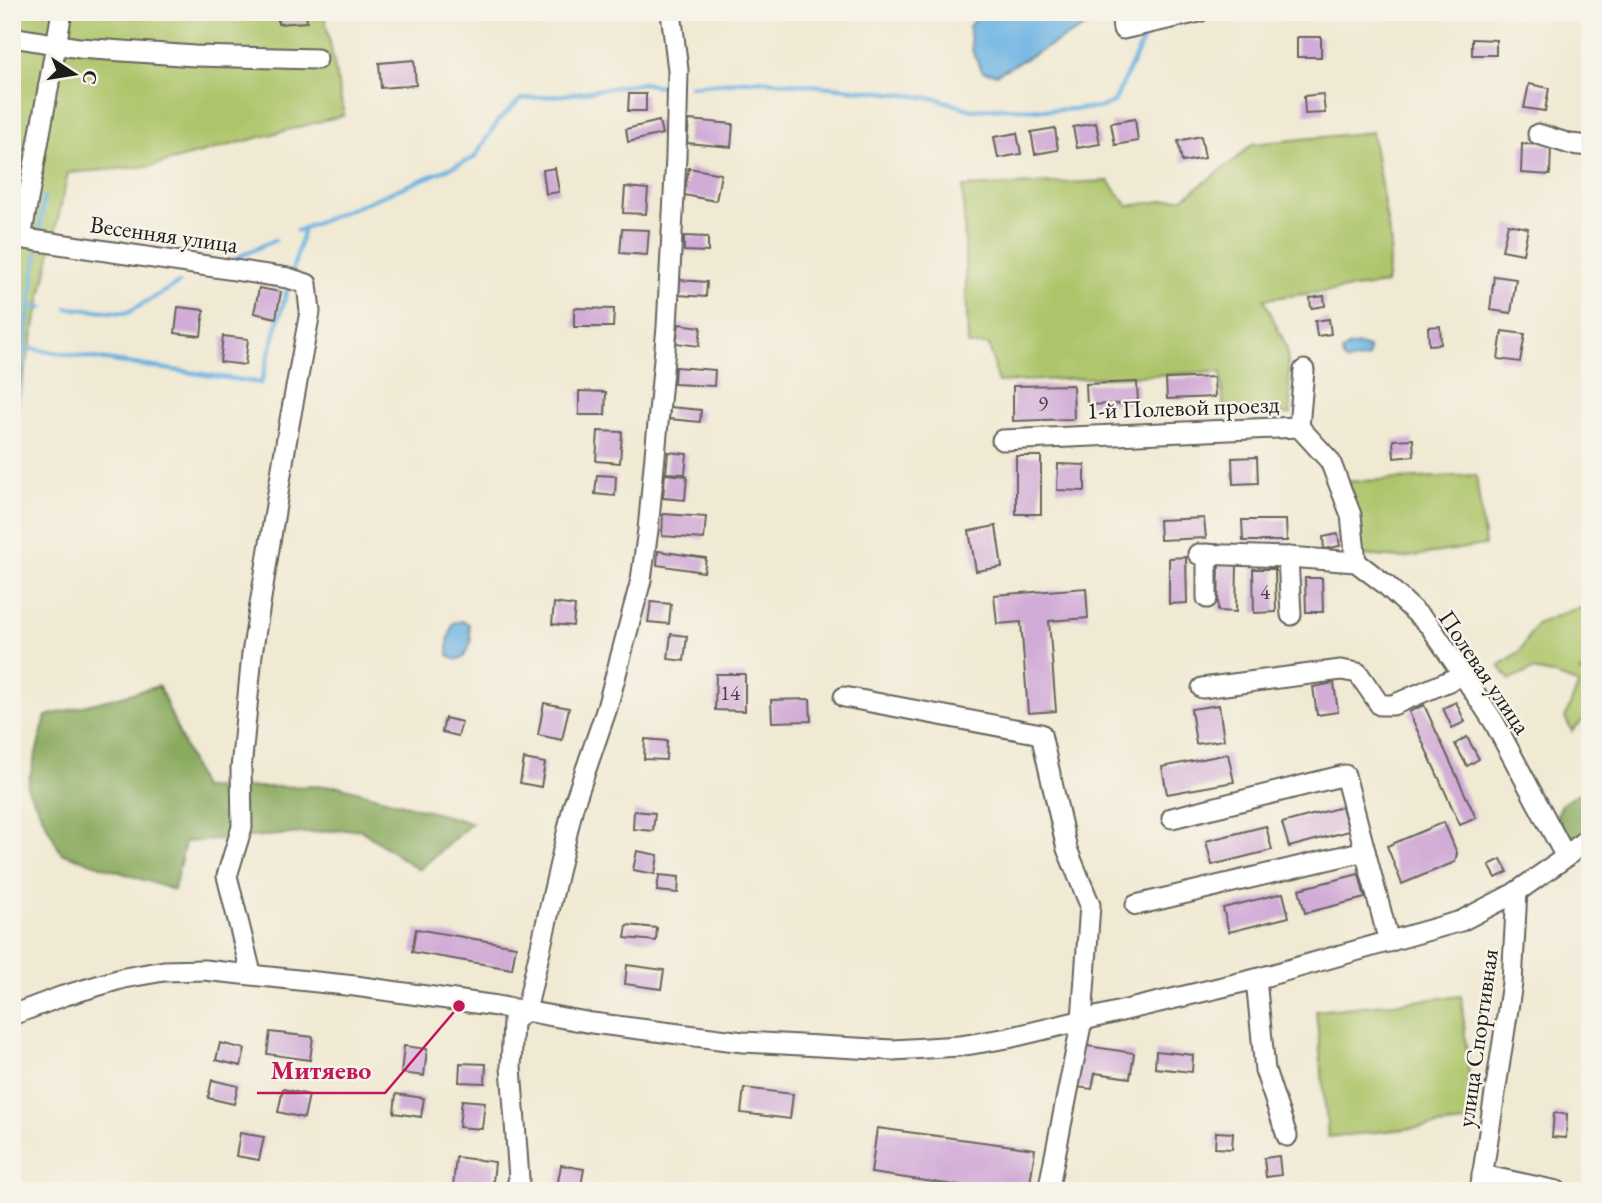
<svg xmlns="http://www.w3.org/2000/svg" width="1602" height="1203" font-family="'EB Garamond',serif">
  <rect width="100%" height="100%" fill="#f7f3e8"/>
  <filter id="ink" filterUnits="userSpaceOnUse"><feTurbulence type="fractalNoise" baseFrequency=".0143" numOctaves="2"/><feDisplacementMap in="SourceGraphic" scale="14" xChannelSelector="R" yChannelSelector="G"/><feConvolveMatrix kernelMatrix="1 2 1 2 8 2 1 2 1" color-interpolation-filters="sRGB"/></filter>
  <filter id="wash" filterUnits="userSpaceOnUse"><feTurbulence type="fractalNoise" baseFrequency=".00686" numOctaves="4" result="noise"/><feDisplacementMap in="SourceGraphic" scale="28" xChannelSelector="R" yChannelSelector="G"/><feGaussianBlur stdDeviation="1.57" result="paint"/><feColorMatrix in="noise" values="0 0 0 0 0 0 0 0 0 0 0 0 0 0 0 0 0 1.4 0 .05"/><feComposite in="paint" operator="in"/></filter>
  <g filter="url(#wash)">
    <rect width="100%" height="100%" fill="#f0e9d3"/>
    <g fill="#adc56a" stroke="#647043" stroke-width="2">
      <polygon points="12,12 324,12 344,115 152,166 68,173 12,430"/>
      <polygon points="1372,132 1391,245 1386,284 1264,299 1287,348 1291,414 1224,415 1221,372 998,382 989,345 968,345 963,187 1109,181 1128,206 1183,198 1235,160 1252,144"/>
      <polygon points="1476,475 1485,545 1402,558 1361,555 1343,482"/>
      <polygon points="1590,605 1590,667 1580,672 1590,678 1590,713 1572,731 1565,718 1579,684 1552,674 1532,670 1510,680 1499,666 1520,651 1536,624 1566,612"/>
      <polygon points="1461,996 1474,1122 1328,1137 1316,1011"/>
    </g>
    <g fill="#8aaa5e" stroke="#53633d" stroke-width="2">
      <polygon points="159,686 202,788 338,786 472,823 419,870 359,829 185,842 174,890 61,853 27,787 46,716"/>
      <polygon points="1578,793 1587,795 1590,800 1590,826 1579,837 1560,833 1554,821 1562,804"/>
    </g>
    <g fill="#6bb2e2" stroke="#44677f" stroke-width="2">
      <polygon points="982,12 1097,12 1096,21 997,74 983,72 972,50 969,26"/>
      <polygon points="1359,345 1369,348 1368,358 1347,362 1343,358 1342,352 1348,347"/>
      <polygon points="462,621 469,624 471,642 464,657 456,660 448,655 448,641 453,623"/>
    </g>
    <g fill="none" stroke-linecap="round" stroke-linejoin="round">
      <g stroke="#6bb2e2" stroke-width="4.5">
        <polyline points="1134,12 1135,12"/>
        <polyline points="690,86 757,80 882,92 938,99 972,110 1001,108 1050,110 1099,108 1114,102 1148,30"/>
        <polyline points="40,228 44,197"/>
        <polyline points="297,231 474,158 498,121 521,99 565,95 642,83 667,87"/>
        <polyline points="236,258 275,240"/>
        <polyline points="293,269 304,228"/>
        <polyline points="30,306 42,307"/>
        <polyline points="67,308 127,313 179,283"/>
        <polyline points="25,348 261,383 287,290"/>
        <polyline points="12,441 37,252"/>
      </g>
    </g>
    <g id="blocks">
      <g fill="#d1acd7">
        <polygon points="278,12 306,12 307,22 278,24"/>
        <rect x="1297" y="37" width="24" height="20"/>
        <polygon points="1472,39 1496,40 1496,55 1472,55"/>
        <polygon points="414,60 416,85 381,88 379,63"/>
        <polygon points="1529,84 1549,88 1545,111 1524,108"/>
        <polygon points="629,94 646,94 646,111 628,111"/>
        <polygon points="1323,94 1325,113 1305,114 1304,96"/>
        <polygon points="1135,119 1138,141 1115,145 1111,123"/>
        <polygon points="689,120 733,124 731,147 687,143"/>
        <polygon points="659,121 662,134 628,142 626,129"/>
        <polygon points="1096,123 1100,144 1077,148 1073,127"/>
        <polygon points="1055,128 1058,150 1035,154 1031,132"/>
        <polygon points="1017,133 1021,154 998,158 994,137"/>
        <polygon points="1201,136 1205,158 1182,162 1178,141"/>
        <polygon points="1522,144 1551,145 1550,175 1521,173"/>
        <polygon points="555,168 559,192 546,194 543,170"/>
        <polygon points="689,168 721,174 716,201 684,195"/>
        <polygon points="625,187 648,189 646,214 623,213"/>
        <polygon points="1508,224 1528,228 1523,254 1502,250"/>
        <polygon points="622,229 649,230 647,255 620,253"/>
        <polygon points="684,236 708,237 708,252 684,251"/>
        <polygon points="1494,276 1516,279 1511,313 1490,310"/>
        <polygon points="680,280 707,282 706,297 679,295"/>
        <polygon points="259,288 281,292 276,318 254,313"/>
        <polygon points="1324,296 1325,306 1311,308 1310,298"/>
        <polygon points="178,307 204,310 201,336 175,333"/>
        <polygon points="574,308 614,309 613,327 574,327"/>
        <polygon points="1329,319 1331,334 1317,336 1315,321"/>
        <polygon points="679,324 701,327 699,346 676,343"/>
        <polygon points="1440,326 1441,344 1429,345 1428,327"/>
        <polygon points="1502,331 1525,334 1520,362 1498,359"/>
        <polygon points="223,336 248,339 245,365 220,362"/>
        <polygon points="675,367 715,370 714,386 674,384"/>
        <polygon points="1214,377 1215,397 1167,399 1166,379"/>
        <polygon points="1137,382 1138,403 1087,405 1086,384"/>
        <polygon points="1073,385 1074,419 1013,421 1013,386"/>
        <polygon points="579,391 606,392 605,415 579,415"/>
        <polygon points="670,407 701,410 700,422 669,419"/>
        <polygon points="598,431 622,432 620,463 596,461"/>
        <polygon points="1413,439 1414,456 1394,458 1393,440"/>
        <polygon points="668,452 687,454 685,474 666,473"/>
        <rect x="1016" y="456" width="25" height="58"/>
        <polygon points="1257,457 1258,483 1233,484 1232,458"/>
        <polygon points="1058,464 1085,465 1085,491 1057,490"/>
        <polygon points="665,474 687,476 685,500 663,498"/>
        <polygon points="597,475 616,476 615,496 595,494"/>
        <polygon points="663,514 706,517 704,539 662,536"/>
        <polygon points="1204,518 1206,538 1160,540 1159,520"/>
        <polygon points="1242,520 1286,520 1287,541 1243,541"/>
        <polygon points="996,526 1002,567 976,571 969,531"/>
        <polygon points="1338,534 1340,546 1324,549 1323,537"/>
        <polygon points="658,551 706,558 704,572 657,565"/>
        <polygon points="1186,557 1187,603 1169,604 1169,558"/>
        <polygon points="1219,564 1237,564 1236,612 1218,611"/>
        <polygon points="1253,569 1275,569 1276,612 1254,613"/>
        <polygon points="1305,578 1322,578 1323,612 1306,612"/>
        <polygon points="1086,588 1088,618 1049,621 1056,711 1028,713 1021,622 997,624 994,595"/>
        <polygon points="651,602 671,604 669,624 648,622"/>
        <polygon points="554,603 575,606 573,626 552,624"/>
        <polygon points="671,634 687,636 684,661 668,659"/>
        <polygon points="716,674 745,674 745,711 715,710"/>
        <polygon points="1334,683 1338,712 1317,715 1313,687"/>
        <polygon points="810,699 811,721 772,722 771,700"/>
        <polygon points="1456,702 1465,722 1452,728 1443,708"/>
        <polygon points="544,703 569,708 562,740 538,735"/>
        <polygon points="1219,705 1224,740 1196,744 1191,709"/>
        <polygon points="1424,705 1476,818 1460,825 1409,712"/>
        <polygon points="445,718 462,722 458,736 442,732"/>
        <polygon points="1590,720 1590,735 1582,727"/>
        <polygon points="1467,737 1479,759 1467,766 1455,744"/>
        <polygon points="645,739 667,741 666,760 644,759"/>
        <polygon points="1590,753 1590,768 1582,760"/>
        <polygon points="1228,754 1234,782 1167,794 1162,767"/>
        <polygon points="524,759 545,763 541,787 520,783"/>
        <polygon points="1342,807 1349,831 1289,847 1282,823"/>
        <polygon points="634,811 655,813 653,831 633,829"/>
        <polygon points="1444,822 1457,853 1455,862 1402,884 1387,846"/>
        <polygon points="1266,826 1272,850 1212,865 1206,841"/>
        <polygon points="637,851 658,855 655,874 633,870"/>
        <polygon points="1501,859 1508,872 1496,878 1489,865"/>
        <polygon points="1359,874 1365,898 1305,913 1299,889"/>
        <polygon points="659,875 679,877 678,893 657,891"/>
        <polygon points="1283,893 1289,917 1229,932 1223,908"/>
        <polygon points="627,925 657,928 656,941 625,938"/>
        <polygon points="416,929 516,946 512,969 412,952"/>
        <polygon points="627,965 664,970 661,989 625,984"/>
        <polygon points="270,1032 313,1037 310,1060 267,1054"/>
        <polygon points="220,1043 245,1049 241,1066 216,1060"/>
        <polygon points="1081,1045 1134,1053 1130,1078 1095,1073 1092,1089 1075,1087"/>
        <polygon points="404,1046 427,1049 424,1076 401,1073"/>
        <polygon points="1156,1051 1193,1055 1192,1072 1155,1068"/>
        <polygon points="460,1063 486,1064 485,1083 459,1082"/>
        <polygon points="212,1080 238,1086 234,1104 208,1098"/>
        <polygon points="744,1088 793,1094 790,1119 741,1113"/>
        <polygon points="283,1089 309,1095 304,1118 278,1112"/>
        <polygon points="396,1094 424,1098 421,1117 394,1113"/>
        <polygon points="462,1100 485,1102 482,1129 459,1127"/>
        <polygon points="1554,1113 1567,1114 1566,1138 1552,1137"/>
        <polygon points="877,1128 1035,1149 1029,1191 995,1191 871,1173"/>
        <polygon points="1216,1132 1233,1133 1232,1149 1215,1148"/>
        <polygon points="240,1133 264,1137 259,1160 236,1156"/>
        <polygon points="1279,1156 1281,1175 1266,1177 1264,1158"/>
        <polygon points="456,1157 495,1162 492,1191 453,1187"/>
        <polygon points="561,1165 584,1169 580,1191 557,1187"/>
        <rect x="1347" y="1188" width="19" height="3"/>
      </g>
    </g>
  </g>
  <g filter="url(#ink)">
    <use href="#blocks" fill-opacity="0" stroke="#66645c" stroke-width="2"/>
    <g fill="none" stroke-linecap="round" stroke-linejoin="round">
      <defs>
        <g id="minor">
          <polyline points="1121,12 1123,29 1199,12"/>
          <polyline points="12,37 79,48 195,56 317,59"/>
          <polyline points="1538,134 1570,144 1590,146"/>
          <polyline points="12,237 288,278 307,284 310,312 289,425 252,654 241,769 242,827 227,876 251,973"/>
          <polyline points="21,238 62,12"/>
          <polyline points="1299,427 1304,370"/>
          <polyline points="1002,440 1299,427 1330,461 1351,515 1356,562"/>
          <polyline points="1198,554 1288,557 1356,562 1385,584 1430,626 1463,675 1494,722 1566,857"/>
          <polyline points="1207,554 1207,598"/>
          <polyline points="1288,557 1291,615"/>
          <polyline points="1202,688 1341,670 1358,673 1380,705 1393,705 1463,675"/>
          <polyline points="844,697 1041,734 1067,849 1090,905 1082,1020 1048,1191"/>
          <polyline points="1172,818 1345,775 1389,942"/>
          <polyline points="1136,905 1365,851"/>
          <polyline points="1256,979 1265,1070 1287,1136"/>
          <polyline points="12,1015 63,996 124,978 164,971 204,970 355,986 497,1006 592,1023 743,1042 893,1050 960,1046 1008,1038 1256,979 1461,921 1515,893 1566,857 1590,836"/>
          <polyline points="1482,1175 1557,1191"/>
          <polyline points="515,1191 519,1179 511,1067 513,1021 526,1011 573,807 607,708 641,580 648,530 667,327 676,157 678,70 671,12"/>
          <polyline points="1480,1191 1512,983 1517,891"/>
        </g>
      </defs>
      <use href="#minor" stroke="#66645c" stroke-width="23"/>
      <use href="#minor" stroke="#fff" stroke-width="19"/>
    </g>
  </g>
  <g text-anchor="middle" dominant-baseline="central" stroke-width="5" stroke-linejoin="round" paint-order="stroke">
    <g font-size="21" fill="#49404b">
      <text x="1043" y="403">9</text>
      <text x="1265" y="591">4</text>
      <text x="730" y="692">14</text>
    </g>
    <g font-size="24" fill="#1c1c1c" stroke="#f7f3e8">
      <text transform="translate(164 234) rotate(8)">Весенняя улица</text>
      <text transform="translate(1183 407) rotate(-2)">1-й Полевой проезд</text>
      <text transform="translate(1485 672) rotate(56)">Полевая улица</text>
      <text transform="translate(1477 1038) rotate(-82)">улица Спортивная</text>
    </g>
  </g>
  <path fill="none" stroke="#c2185b" stroke-width="2.5" d="M459 1006L385 1093H257"/>
  <circle fill="#c2185b" stroke="#f7f3e8" stroke-width="2.5" cx="459" cy="1006" r="7"/>
  <g font-size="26" text-anchor="middle" font-weight="bold" fill="#c2185b" stroke="#f7f3e8" stroke-width="5" stroke-linejoin="round" paint-order="stroke">
    <text x="321" y="1079">Митяево</text>
  </g>
  <rect width="1602" height="1203" fill="none" stroke="#f7f3e8" stroke-width="42"/>
  <g transform="translate(74 74) rotate(102)" stroke="#f7f3e8" stroke-width="5" paint-order="stroke">
  <path d="M0-5L12 26L0 18L-12 26Z" fill="#1c1c1c"/>
  <text y="-10" font-size="19" font-weight="bold" text-anchor="middle" fill="#1c1c1c">С</text>
  </g>
</svg>
